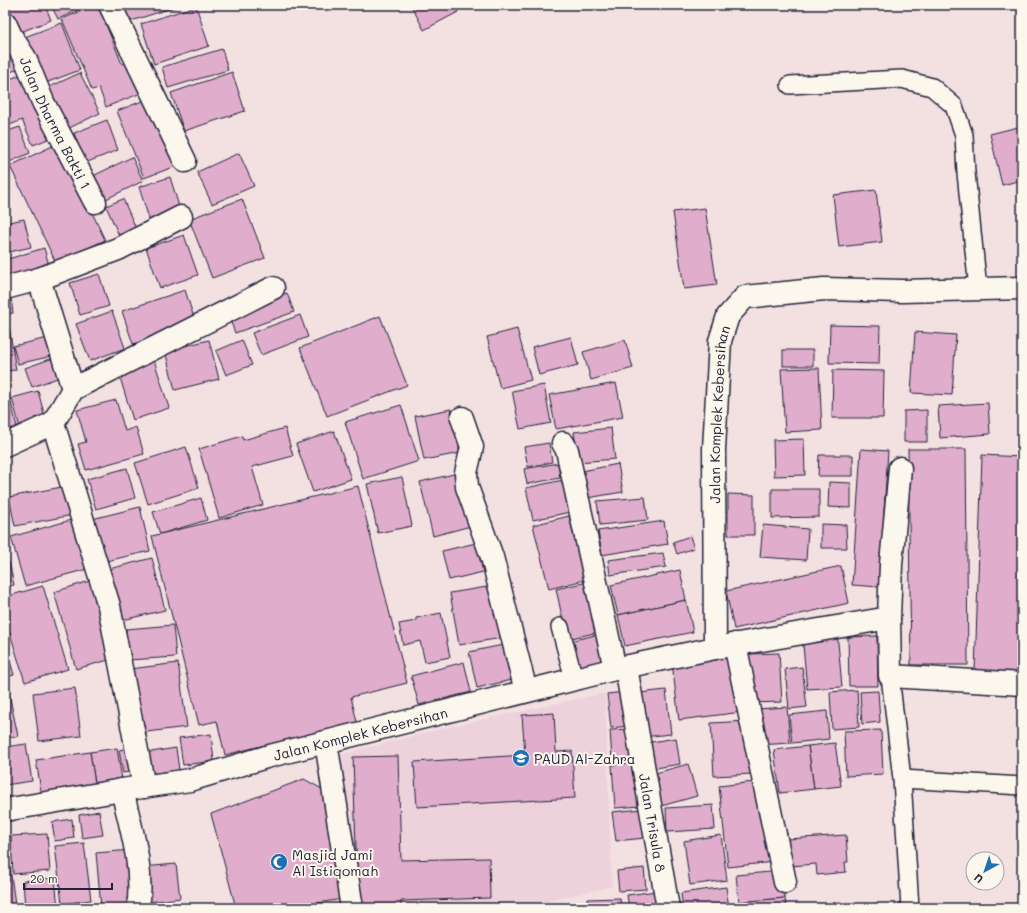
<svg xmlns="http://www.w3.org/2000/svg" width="1027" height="913" font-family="Mali,sans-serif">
  <rect width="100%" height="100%" fill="#f3e1e2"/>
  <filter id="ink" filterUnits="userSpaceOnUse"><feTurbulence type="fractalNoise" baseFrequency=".025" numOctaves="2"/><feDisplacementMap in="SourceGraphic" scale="8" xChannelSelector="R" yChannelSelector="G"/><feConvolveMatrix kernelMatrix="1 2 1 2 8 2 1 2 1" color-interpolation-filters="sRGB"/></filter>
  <g filter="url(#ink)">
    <polygon fill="#edd2db" points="605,693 612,886 562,898 517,908 349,908 339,755 443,728"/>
    <g fill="#e0aecc" stroke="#22223b">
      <polygon points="7,5 45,5 51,20 18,33"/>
      <polygon points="51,5 85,5 86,7 58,19"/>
      <polygon points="96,5 98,5 122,64 133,60 146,91 106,107 99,88 92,90 62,19"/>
      <polygon points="119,5 181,5 125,23"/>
      <polygon points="411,5 454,5 458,12 424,30"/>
      <polygon points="196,6 209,46 154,64 141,24"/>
      <polygon points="62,23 80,70 40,85 22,38"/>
      <polygon points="5,39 21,67 5,75"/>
      <polygon points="222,49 228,70 168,88 162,67"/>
      <polygon points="232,72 245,111 184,131 171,93"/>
      <polygon points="25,73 53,137 33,145 22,120 5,127 5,81"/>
      <polygon points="80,73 100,113 63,131 43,90"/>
      <polygon points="150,98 176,166 144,178 117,111"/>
      <polygon points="107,120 118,150 85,163 74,133"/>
      <polygon points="1022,126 1022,180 1002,185 990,134"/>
      <polygon points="20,127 30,153 7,163 5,158 5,132"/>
      <polygon points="59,143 105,240 56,263 10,166"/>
      <polygon points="239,153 254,186 212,204 197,172"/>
      <polygon points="132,157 143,181 102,201 91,177"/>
      <polygon points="170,177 181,213 150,222 139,187"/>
      <polygon points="876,190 882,242 839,247 833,195"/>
      <polygon points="123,199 138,233 121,240 106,206"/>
      <polygon points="242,199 265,258 212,278 189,219"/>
      <polygon points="705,208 717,285 684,289 673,212"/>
      <polygon points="24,219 31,247 5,253 5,223"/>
      <polygon points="184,235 198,275 160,288 146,248"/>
      <polygon points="44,248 51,272 5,285 5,260"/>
      <polygon points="99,274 109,306 80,315 70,283"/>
      <polygon points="185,290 196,324 133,344 122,311"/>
      <polygon points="287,293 294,312 235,333 228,314"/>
      <polygon points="11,298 13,313 5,314 5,299"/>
      <polygon points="112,311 125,348 90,361 76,324"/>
      <polygon points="300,315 308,337 261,355 252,333"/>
      <polygon points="380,316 407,385 327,416 300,348"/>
      <polygon points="5,320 8,320 16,370 5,371"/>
      <polygon points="830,325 880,326 879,364 829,363"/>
      <polygon points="517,329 531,380 500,388 487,337"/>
      <polygon points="915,332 956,335 952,395 911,393"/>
      <polygon points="52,337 56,355 18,364 13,346"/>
      <polygon points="571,337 578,365 539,375 532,347"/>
      <polygon points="209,340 219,379 175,390 165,351"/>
      <polygon points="242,340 252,365 226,375 216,351"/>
      <polygon points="625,340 633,368 591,380 583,352"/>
      <rect x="783" y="350" width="30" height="16"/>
      <polygon points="56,357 63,376 32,387 25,368"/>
      <polygon points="154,360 169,408 133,420 118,371"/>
      <polygon points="819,368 822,430 785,432 781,369"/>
      <polygon points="833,370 884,371 883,418 832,418"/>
      <polygon points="616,383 623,417 556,429 549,395"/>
      <polygon points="544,385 551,423 520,429 512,391"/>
      <polygon points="7,386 17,427 5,430 5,387"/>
      <polygon points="38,391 46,421 20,428 12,398"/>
      <polygon points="116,400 125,431 136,427 144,454 86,470 78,444 86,442 77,410"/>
      <polygon points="988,403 990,434 940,438 938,406"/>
      <polygon points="401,405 419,461 363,479 345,422"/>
      <polygon points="451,409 460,453 424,460 415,416"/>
      <polygon points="927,410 927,442 904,442 904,411"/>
      <polygon points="285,428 293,456 252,467 263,505 219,518 199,449 242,436 243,440"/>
      <polygon points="611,428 615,459 578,462 574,432"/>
      <polygon points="334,431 351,479 313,492 296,444"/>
      <polygon points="804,439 805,475 774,476 773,440"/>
      <polygon points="549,443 552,462 528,467 524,447"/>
      <polygon points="186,447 199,488 148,504 135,463"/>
      <polygon points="861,449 888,451 879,587 852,585"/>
      <polygon points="908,449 966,449 968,665 911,665"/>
      <polygon points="819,455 853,455 853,476 818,476"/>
      <polygon points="982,455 1022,457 1022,674 975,672"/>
      <polygon points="558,463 560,478 527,484 524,469"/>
      <polygon points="618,464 623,492 587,498 582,471"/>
      <polygon points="127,468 135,498 96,509 87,479"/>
      <polygon points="458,473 471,526 433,536 420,482"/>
      <polygon points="402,477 412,526 378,533 367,484"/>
      <polygon points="563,480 570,512 533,520 526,488"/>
      <polygon points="829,482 851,483 851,508 828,507"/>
      <polygon points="67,486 73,515 15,526 9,497"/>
      <polygon points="358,486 407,683 351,697 357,722 225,755 217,721 199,725 152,536"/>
      <polygon points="772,489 819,489 819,517 772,518"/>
      <polygon points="728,494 754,495 754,535 728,535"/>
      <polygon points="645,497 648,520 600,525 597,501"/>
      <polygon points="201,498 207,520 160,534 153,512"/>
      <polygon points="140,507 150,551 102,562 92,519"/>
      <polygon points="569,516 584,580 549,589 533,525"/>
      <polygon points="78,518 91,568 25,586 11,537"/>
      <polygon points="664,521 668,544 602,555 598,531"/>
      <polygon points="821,524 846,525 847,548 821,548"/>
      <polygon points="763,525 808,529 806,560 760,557"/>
      <polygon points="690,536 694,548 677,554 673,542"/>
      <polygon points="476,543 483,572 449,580 442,551"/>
      <polygon points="663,553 666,567 610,575 608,560"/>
      <polygon points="152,558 165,610 123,620 109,569"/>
      <polygon points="9,562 14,585 5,587 5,563"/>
      <polygon points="841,566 849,603 734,629 726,591"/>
      <polygon points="680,570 686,600 618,615 611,585"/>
      <polygon points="93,580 116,658 76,669 54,592"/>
      <polygon points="592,581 604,631 567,639 556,589"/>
      <polygon points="43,586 68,669 25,682 5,617 5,597"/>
      <polygon points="493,586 502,638 459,645 450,593"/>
      <polygon points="686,600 693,632 625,646 618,615"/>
      <polygon points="441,613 450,657 425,662 420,641 403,645 399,624 416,621 416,618"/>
      <polygon points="173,625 176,657 128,660 126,629"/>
      <polygon points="837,631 842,687 807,689 802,634"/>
      <polygon points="604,633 612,664 574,673 566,642"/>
      <polygon points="877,636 878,686 849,686 848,637"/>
      <polygon points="5,643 14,675 5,677"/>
      <polygon points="503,645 511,680 477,688 469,652"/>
      <polygon points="779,653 782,702 751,703 749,654"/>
      <polygon points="736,655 742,712 679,720 672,663"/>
      <polygon points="464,662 471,692 419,705 411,676"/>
      <polygon points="178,663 187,727 139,733 130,669"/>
      <polygon points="802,667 807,707 789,709 785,669"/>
      <polygon points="75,688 81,736 39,741 33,693"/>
      <polygon points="8,689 18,736 5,738 5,690"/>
      <polygon points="666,690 671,734 643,737 639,693"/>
      <polygon points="857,690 859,727 832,729 830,692"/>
      <polygon points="878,691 880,722 862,724 860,692"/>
      <polygon points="625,692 629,726 611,728 607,694"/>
      <polygon points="787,707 790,743 759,745 756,709"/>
      <polygon points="827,711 829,739 792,743 789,715"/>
      <polygon points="554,713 556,752 572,751 575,798 417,807 414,762 525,755 522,715"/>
      <polygon points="748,721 752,774 714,776 711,723"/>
      <polygon points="633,729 635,759 612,760 610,730"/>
      <polygon points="881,730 883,774 846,776 844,731"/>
      <polygon points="211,734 214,761 183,765 179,738"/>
      <polygon points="676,738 680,764 650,769 645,743"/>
      <polygon points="835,743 841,786 814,789 808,746"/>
      <polygon points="26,744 32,781 5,785 5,747"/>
      <polygon points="808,746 814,789 780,793 774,750"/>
      <polygon points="135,747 139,770 123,773 119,750"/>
      <polygon points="117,748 123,786 96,790 90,752"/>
      <polygon points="176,748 179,770 148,774 145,753"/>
      <polygon points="90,752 96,790 42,797 36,760"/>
      <polygon points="398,756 401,860 489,858 490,898 401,901 401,908 358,908 353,757"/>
      <polygon points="636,763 640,806 615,808 612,765"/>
      <polygon points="688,764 697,796 654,808 645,776"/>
      <polygon points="304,779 322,789 342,899 289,908 236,908 211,814"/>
      <polygon points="763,781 774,862 728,867 719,786"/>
      <polygon points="713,805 715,829 667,832 666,808"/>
      <polygon points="642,809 645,838 616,841 612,812"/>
      <polygon points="99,811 103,835 82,838 79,815"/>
      <polygon points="72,819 74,838 55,841 52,822"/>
      <polygon points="5,832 15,904 5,905"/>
      <polygon points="47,834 50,871 13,874 11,836"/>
      <polygon points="721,835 727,880 690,885 684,841"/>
      <polygon points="846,835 848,862 845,862 846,872 817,875 816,864 790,866 788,839"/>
      <polygon points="84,843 91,900 62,904 55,846"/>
      <polygon points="131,850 135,904 101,907 96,853"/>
      <polygon points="176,864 180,898 148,902 143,867"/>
      <polygon points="644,868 646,889 619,891 617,871"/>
      <polygon points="782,871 785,898 739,902 736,875"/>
      <polygon points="55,878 58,908 25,908 23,881"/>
      <polygon points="726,887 729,908 683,908 681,893"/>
      <polygon points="664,890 666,908 629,908 627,895"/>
      <polygon points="620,898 621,908 587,908 587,899"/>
      <polygon points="785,898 786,908 739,908 739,902"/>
    </g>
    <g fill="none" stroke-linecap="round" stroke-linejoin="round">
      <defs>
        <g id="service">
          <polyline points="790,85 902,79 932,87 954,106 964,135 966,173 978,289"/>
          <polyline points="560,627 574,679"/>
          <polyline points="890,676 902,779 910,908"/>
          <polyline points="902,779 1022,786"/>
        </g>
        <g id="minor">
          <polyline points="110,5 185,161"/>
          <path id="s1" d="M5 23 11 36 25 58 43 102 95 202"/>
          <polyline points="39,279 73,389"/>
          <polyline points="5,288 39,279 118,249 181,217"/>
          <polyline points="462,418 472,447 466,473 467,487 492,557 526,691"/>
          <polyline points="53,423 109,606 144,787"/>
          <polyline points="563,443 567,450 615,669"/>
          <polyline points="5,445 53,423 73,389 273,288"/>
          <polyline points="889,618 890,676 1022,684"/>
          <polyline points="735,644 785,882"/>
          <path id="s2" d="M715 648 714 449 720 341 728 316 745 297 824 289 902 291 1022 288"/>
          <path id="s3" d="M626 667 668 908"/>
          <polyline points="326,742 352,908"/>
          <path d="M122 790C131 828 144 869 138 908"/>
          <path id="s4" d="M5 810 122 790 190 780 266 757 615 669 715 648 889 618 891 564 900 468"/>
        </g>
      </defs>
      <use href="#service" stroke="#22223b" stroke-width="20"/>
      <use href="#minor" stroke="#22223b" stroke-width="25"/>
      <use href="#service" stroke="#fbf7ec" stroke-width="17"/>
      <use href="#minor" stroke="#fbf7ec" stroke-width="22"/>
    </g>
  </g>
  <defs>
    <symbol id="school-disc" viewBox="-11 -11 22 22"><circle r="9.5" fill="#1f6fb2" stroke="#fbf7ec"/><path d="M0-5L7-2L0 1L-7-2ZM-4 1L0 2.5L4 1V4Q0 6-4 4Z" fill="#fff"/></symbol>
    <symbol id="mosque-disc" viewBox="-11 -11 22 22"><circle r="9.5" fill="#1f6fb2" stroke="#fbf7ec"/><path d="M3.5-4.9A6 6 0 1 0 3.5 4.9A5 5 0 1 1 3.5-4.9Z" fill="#fff"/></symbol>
  </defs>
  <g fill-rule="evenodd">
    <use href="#school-disc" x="511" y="748" width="20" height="20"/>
    <use href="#mosque-disc" x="269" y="852" width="20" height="20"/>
  </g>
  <g text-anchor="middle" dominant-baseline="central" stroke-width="4" stroke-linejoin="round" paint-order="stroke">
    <g font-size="14" fill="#22223b" stroke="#fbf7ec">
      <text stroke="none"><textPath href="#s1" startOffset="112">Jalan Dharma Bakti 1</textPath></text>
      <text stroke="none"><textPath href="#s2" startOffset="234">Jalan Komplek Kebersihan</textPath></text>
      <text stroke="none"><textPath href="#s4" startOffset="364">Jalan Komplek Kebersihan</textPath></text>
      <text stroke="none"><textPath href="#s3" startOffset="158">Jalan Trisula 8</textPath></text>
    </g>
    <g font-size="14" fill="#22223b" stroke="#fbf7ec" text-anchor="start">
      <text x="534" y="758">PAUD Al-Zahra</text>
      <text x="292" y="854">Masjid Jami<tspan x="292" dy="16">Al Istiqomah</tspan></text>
    </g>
  </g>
  <rect width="1027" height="913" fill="none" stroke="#fbf7ec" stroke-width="20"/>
  <rect x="10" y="10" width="1007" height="893" fill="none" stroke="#22223b" stroke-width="1.5" filter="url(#ink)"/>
  <g transform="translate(985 871) rotate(220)"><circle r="19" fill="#fbf7ec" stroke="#a4a2a5"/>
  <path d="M0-3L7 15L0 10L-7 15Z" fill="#1f6fb2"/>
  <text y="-6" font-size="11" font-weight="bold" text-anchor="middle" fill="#22223b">U</text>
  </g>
  <path d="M24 883v6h88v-6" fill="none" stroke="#22223b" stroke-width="2"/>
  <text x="30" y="883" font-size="12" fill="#22223b" stroke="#fbf7ec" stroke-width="3" paint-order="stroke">20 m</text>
</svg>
